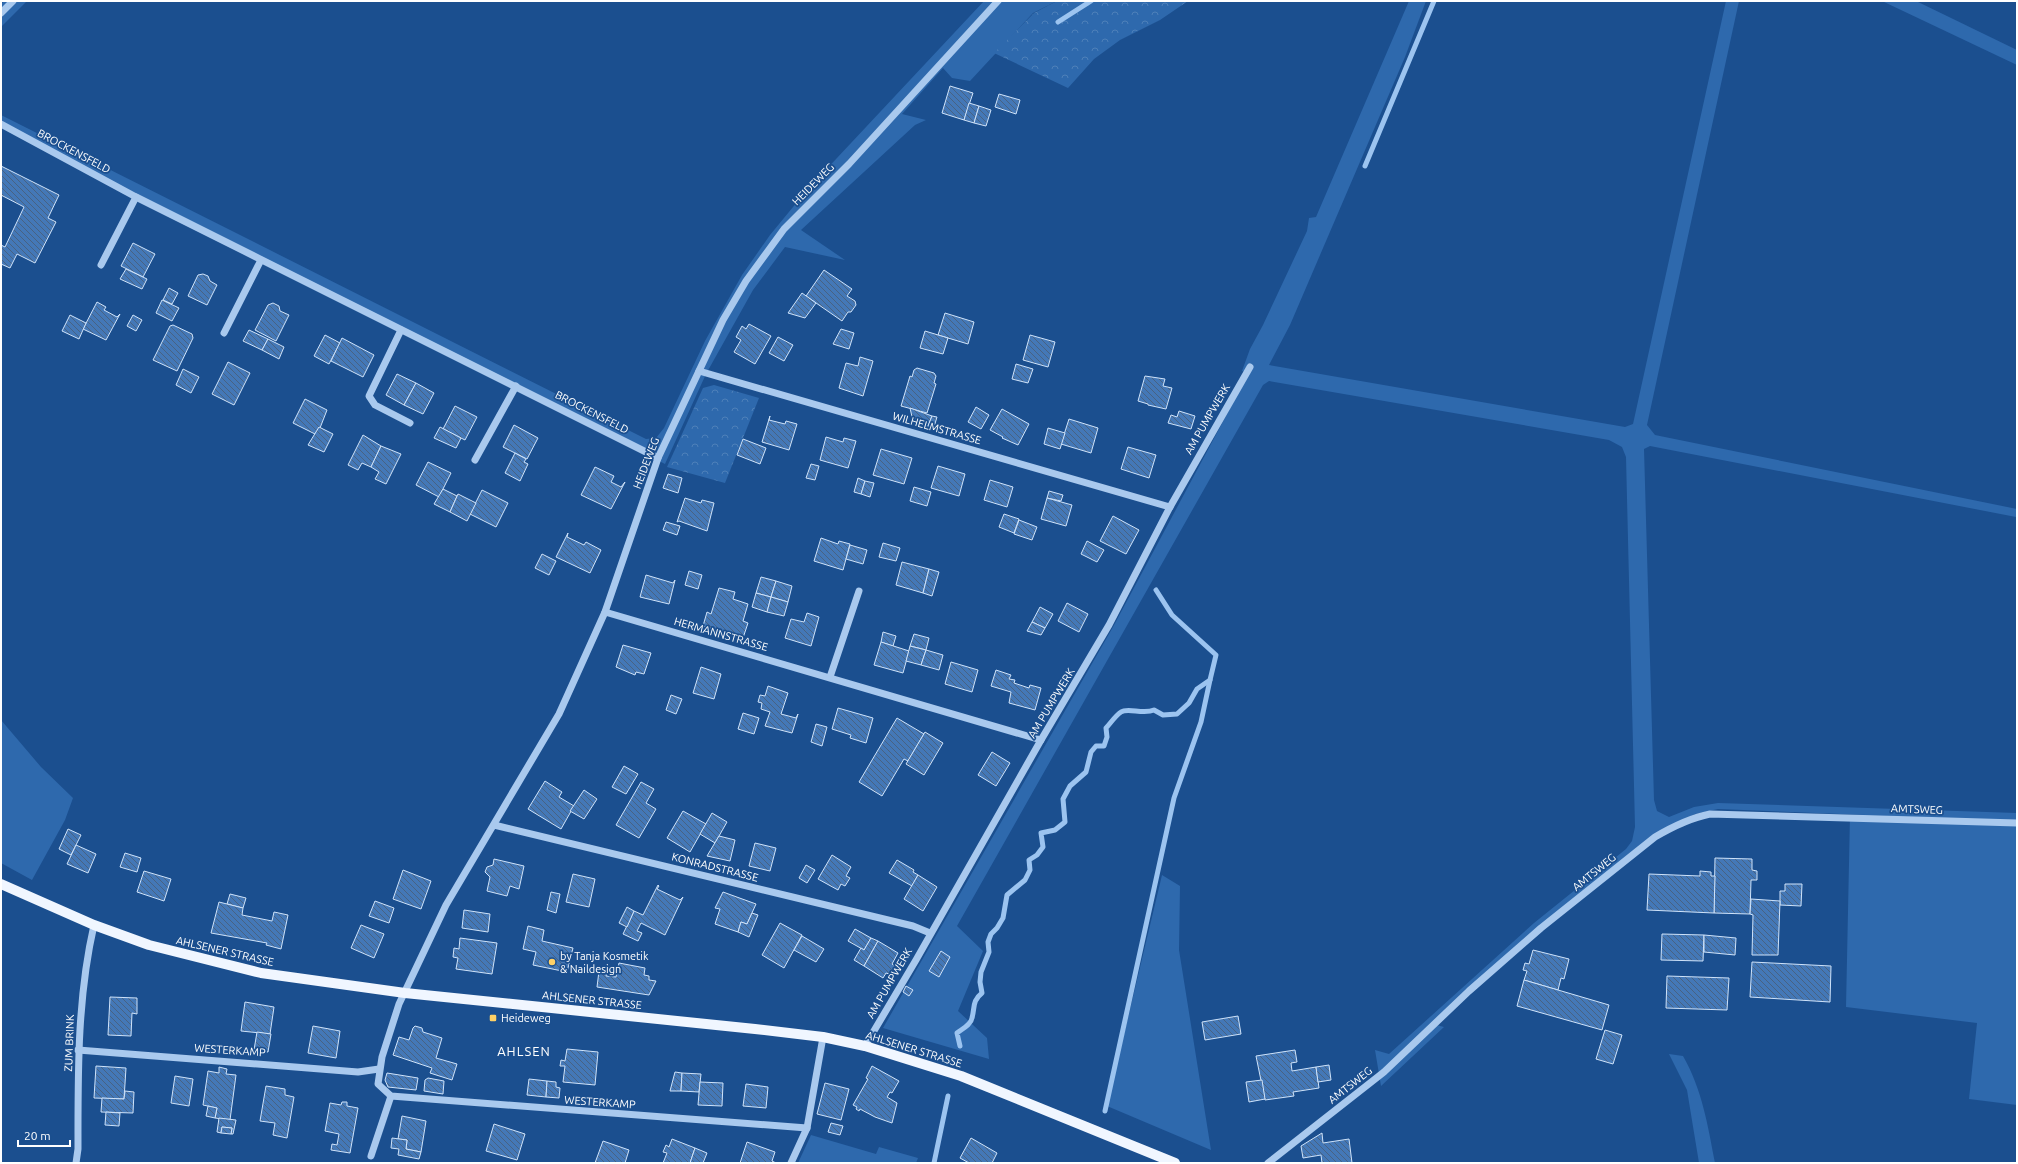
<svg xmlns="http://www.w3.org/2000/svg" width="2018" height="1164" font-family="Ubuntu,sans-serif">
  <defs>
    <pattern id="forest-crowns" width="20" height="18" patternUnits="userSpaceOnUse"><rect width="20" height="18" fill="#2e69ad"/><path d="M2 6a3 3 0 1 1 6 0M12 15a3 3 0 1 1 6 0" fill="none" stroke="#4d80b9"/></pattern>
    <pattern id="building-back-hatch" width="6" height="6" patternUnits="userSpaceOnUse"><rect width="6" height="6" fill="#4478b7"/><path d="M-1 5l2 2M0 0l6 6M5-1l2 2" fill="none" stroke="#486282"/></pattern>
  </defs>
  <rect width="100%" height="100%" fill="#1b4f8f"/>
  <g fill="#2e69ad">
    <polygon points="4,1 27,1 1,27 1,4"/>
    <polygon points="984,1 1057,1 1033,13 970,81 952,78 943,68 902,114 926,120 915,125 801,230 845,260 785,247 753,290 706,374 665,464 131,195 1,127 1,115 646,439 656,438 664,428 705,341 742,275 770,235 807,190"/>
    <polygon points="1409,1 1426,1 1405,57 1290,325 1269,365 1625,427 1633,424 1726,1 1739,1 1647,425 1655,435 2017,509 2017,545 2016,517 1650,446 1644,449 1654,800 1657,811 1669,817 1694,807 1718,803 2017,813 2017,1105 1969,1099 1977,1023 1846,1007 1850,815 1890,816 1718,809 1695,814 1653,835 1433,1024 1444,1027 1381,1086 1375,1050 1389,1054 1534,923 1626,849 1632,841 1635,827 1626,457 1622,447 1609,440 1269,381 1263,385 957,926 983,951 958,1011 987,1038 989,1059 883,1028 1113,627 1249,373 1242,371 1250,349 1263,325 1307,231 1309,218 1316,217"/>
    <polygon points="1882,1 1916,1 2017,50 2017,65"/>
    <polygon points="1,720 41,767 73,798 65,820 32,880 1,863"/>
    <polygon points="1162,875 1180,886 1179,950 1211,1150 1107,1106"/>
    <path d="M1669 1054 1683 1056C1702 1089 1708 1126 1715 1163H1699L1687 1090Z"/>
    <polygon points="811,1135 876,1154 879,1147 918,1158 916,1163 798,1163"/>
  </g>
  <g fill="url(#forest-crowns)">
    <polygon points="1057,1 1188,1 1160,20 1120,40 1094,59 1068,88 994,53 1034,13"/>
    <polygon points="714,385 759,398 725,483 667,467 703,388"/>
  </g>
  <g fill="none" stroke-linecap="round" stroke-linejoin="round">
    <g stroke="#9cc4f0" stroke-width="5">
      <polyline points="1058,22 1091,1"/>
      <polyline points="1365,166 1434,1"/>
      <path d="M960 1046 957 1033C962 1029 971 1025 972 1018 975 1007 972 1001 982 993L980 982 981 972 989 952 988 942 991 934 997 928 1003 918 1007 895 1025 880 1030 870 1029 860 1037 855 1043 847 1041 833 1055 830 1065 822 1063 799 1070 786 1086 772 1091 752 1096 746H1104L1107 737 1106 728C1110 724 1115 716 1121 712 1128 707 1143 715 1154 710L1163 715 1177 714 1189 703 1197 689 1210 680 1216 655 1172 615 1156 590"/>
      <polyline points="1105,1111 1174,798 1201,722 1210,680"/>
      <polyline points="934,1163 948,1096"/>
    </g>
  </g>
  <g fill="url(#building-back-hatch)" stroke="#cfe3fa">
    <polygon points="950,86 973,93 964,120 942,113"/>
    <polygon points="999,94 1020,100 1016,114 995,107"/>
    <polygon points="969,103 979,106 974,123 964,120"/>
    <polygon points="979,106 991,110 986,126 974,123"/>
    <polygon points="1,166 59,195 48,218 56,222 35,263 17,254 10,268 1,264 1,245 5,247 24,207 1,195"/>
    <polygon points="133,243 155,254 143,277 121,266"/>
    <polygon points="126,269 147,279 142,289 120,279"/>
    <polygon points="824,270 852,289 847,296 855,301 856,305 851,312 848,312 842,321 806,296"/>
    <polygon points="203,274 208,276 210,281 217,285 207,305 188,296 198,275"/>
    <polygon points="169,288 178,293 172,304 163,300"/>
    <polygon points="802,293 816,303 805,318 788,313"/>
    <polygon points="162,300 179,308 172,321 156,313"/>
    <polygon points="97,302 106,307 104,310 117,317 120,314 106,340 83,329"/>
    <polygon points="273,303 279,306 280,311 289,315 276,341 255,330 268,305"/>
    <polygon points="945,313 974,322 968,344 938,335"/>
    <polygon points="70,315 86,323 79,339 62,331"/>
    <polygon points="133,315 142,320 136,331 127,326"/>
    <polygon points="749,324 771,336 755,364 734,352 741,340 736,337 742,326 746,329"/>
    <polygon points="173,325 192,334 193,338 177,371 153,360 170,326"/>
    <polygon points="841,329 854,333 849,349 833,344"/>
    <polygon points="249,330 268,339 262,350 243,341"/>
    <polygon points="925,331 948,338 943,354 920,348"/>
    <polygon points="325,335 340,343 329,364 314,356"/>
    <polygon points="1030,335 1055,342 1048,367 1023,360"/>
    <polygon points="778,337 793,345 784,361 769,353"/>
    <polygon points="342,338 374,355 363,377 331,361"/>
    <polygon points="268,339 284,347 279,359 262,350"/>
    <polygon points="860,357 873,361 863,396 839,388 846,363 858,366"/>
    <polygon points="228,362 250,373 234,405 212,394"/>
    <polygon points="1016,364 1033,369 1028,383 1012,379"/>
    <polygon points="917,368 934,373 936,376 934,383 936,384 927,413 901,406 910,376 912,377 914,370"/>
    <polygon points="183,369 199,377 191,393 176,385"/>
    <polygon points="397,374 416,383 404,405 386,395"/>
    <polygon points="1145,376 1165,379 1163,386 1172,388 1166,409 1148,405 1148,404 1138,401"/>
    <polygon points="416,383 434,393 423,414 404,405"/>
    <polygon points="305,399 327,410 320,428 315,434 293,423"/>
    <polygon points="455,406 477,417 465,440 443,429"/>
    <polygon points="976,407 989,415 981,429 968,422"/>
    <polygon points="910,408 932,416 928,426 913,421"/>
    <polygon points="1002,409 1029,424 1018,445 1002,438 1003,437 990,430"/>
    <polygon points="1179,411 1195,416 1191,429 1168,423 1171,415 1177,417"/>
    <polygon points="770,416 769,420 785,424 786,421 797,424 789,450 762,442"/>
    <polygon points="932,416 937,417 934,427 928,426"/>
    <polygon points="1069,419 1098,428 1091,453 1061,444"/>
    <polygon points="514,425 538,438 527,459 503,447"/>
    <polygon points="319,427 333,434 324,452 308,445"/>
    <polygon points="440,427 461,438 456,448 434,438"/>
    <polygon points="1048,428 1065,433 1060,449 1044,444"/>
    <polygon points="363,435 381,446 371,467 362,463 358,470 348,465"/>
    <polygon points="826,437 843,442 844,438 856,441 848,468 820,460"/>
    <polygon points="743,439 766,448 760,464 737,455"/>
    <polygon points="381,446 401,454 386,484 375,479 379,472 371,467"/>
    <polygon points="1128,447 1156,455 1149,478 1121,469"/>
    <polygon points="881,449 912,458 904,484 873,475"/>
    <polygon points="515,453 526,459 524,462 528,464 520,481 505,473"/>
    <polygon points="428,462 451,473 439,497 416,485"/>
    <polygon points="811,464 819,466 815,480 806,478"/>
    <polygon points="938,466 965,474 959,496 931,488"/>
    <polygon points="595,467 614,476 611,482 621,487 625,482 611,509 581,495"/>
    <polygon points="668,474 682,478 678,493 663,488"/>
    <polygon points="858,478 865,481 861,494 854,492"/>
    <polygon points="990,480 1013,487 1007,507 984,500"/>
    <polygon points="865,481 874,483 870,497 861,494"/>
    <polygon points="914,487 931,492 927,506 910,501"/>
    <polygon points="443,489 457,496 450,512 434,504"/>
    <polygon points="482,490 508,503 496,527 470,514"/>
    <polygon points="1049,491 1063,495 1061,501 1047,498"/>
    <polygon points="458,494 476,503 467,521 450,512"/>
    <polygon points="685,498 701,503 702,500 714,503 707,531 679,521 677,522"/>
    <polygon points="1047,498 1072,505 1066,526 1041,519"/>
    <polygon points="1004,514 1019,519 1014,533 999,527"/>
    <polygon points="1113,516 1139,530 1126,554 1100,541"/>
    <polygon points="1019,520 1037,527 1032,540 1014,534"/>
    <polygon points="666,522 680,526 677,535 663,530"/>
    <polygon points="568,533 567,537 584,545 586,542 601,550 590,573 556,557"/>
    <polygon points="821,538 838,544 839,541 850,544 843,570 814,561"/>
    <polygon points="1087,541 1104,550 1097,562 1081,554"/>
    <polygon points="883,543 900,548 896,561 879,557"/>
    <polygon points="850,545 867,550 863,564 846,559"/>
    <polygon points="542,554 556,561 549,575 535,568"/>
    <polygon points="902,562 929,569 923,593 896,585"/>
    <polygon points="929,569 939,572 932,596 923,593"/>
    <polygon points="689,571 702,575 698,589 685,585"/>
    <polygon points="646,575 673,583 675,580 669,604 640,597"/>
    <polygon points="761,577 776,581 771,597 756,593"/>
    <polygon points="776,581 792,586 788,602 771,597"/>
    <polygon points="719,588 735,592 733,599 748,604 743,621 748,623 743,638 703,626 707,612 711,614"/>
    <polygon points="756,593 771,597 767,612 752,607"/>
    <polygon points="771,597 788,602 784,616 767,612"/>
    <polygon points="1067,603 1088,614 1079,632 1058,621"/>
    <polygon points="1040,607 1053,614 1045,628 1032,622"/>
    <polygon points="807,613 819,617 811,646 785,638 791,619 804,622"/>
    <polygon points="1032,622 1045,628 1041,635 1027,631"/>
    <polygon points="883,632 896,636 893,646 881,642"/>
    <polygon points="914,634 929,638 926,650 910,646"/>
    <polygon points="881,642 909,651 903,673 874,665"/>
    <polygon points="623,645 651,653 644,674 636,672 635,675 616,667"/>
    <polygon points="910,646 926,650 921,665 906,661"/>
    <polygon points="926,650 943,655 939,670 921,665"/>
    <polygon points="951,662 978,670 972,692 945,684"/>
    <polygon points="701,667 721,674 714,699 693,693"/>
    <polygon points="996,670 1011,675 1009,679 1015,680 1014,683 1029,688 1030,685 1041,688 1035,710 1009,703 1011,692 991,686"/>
    <polygon points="768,686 788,693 781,714 796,718 798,714 792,733 765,726 770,712 761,709 762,703 758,702 760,695 765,696"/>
    <polygon points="671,695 682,699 676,714 666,710"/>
    <polygon points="838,708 873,718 866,743 850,738 851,735 832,729"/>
    <polygon points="743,713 759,718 754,734 738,729"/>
    <polygon points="897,718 924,734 908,761 904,759 882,796 859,782"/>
    <polygon points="816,724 827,727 822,746 811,742"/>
    <polygon points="925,732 943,743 924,775 906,764"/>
    <polygon points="992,752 1010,763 996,786 978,775"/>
    <polygon points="624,766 638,774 626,794 612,787"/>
    <polygon points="545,781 562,792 559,797 574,806 561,829 528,809"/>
    <polygon points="641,782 654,789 646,803 656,809 639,838 616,825"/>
    <polygon points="584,790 597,799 584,819 570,811"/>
    <polygon points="683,811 706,824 690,852 667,838"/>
    <polygon points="712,813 727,822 715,843 700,834"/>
    <polygon points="68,829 81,835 71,855 59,849"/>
    <polygon points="719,836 735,840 730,861 707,856"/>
    <polygon points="755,843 776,848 770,871 749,866"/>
    <polygon points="76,845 96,854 88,873 67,864"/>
    <polygon points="125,853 141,858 137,872 120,867"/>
    <polygon points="832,855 851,867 846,876 850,878 845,886 841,884 838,890 818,879"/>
    <polygon points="1715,858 1752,859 1752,870 1757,871 1757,880 1751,880 1750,914 1714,913"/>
    <polygon points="494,859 524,866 519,889 510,886 507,896 487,891 490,877 485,872 487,867 493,865"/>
    <polygon points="897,860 914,870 913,872 918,875 912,886 889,873"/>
    <polygon points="806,865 815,870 807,883 799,878"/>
    <polygon points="403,870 431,881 421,909 393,899"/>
    <polygon points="144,871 171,879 164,901 137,892"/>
    <polygon points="1700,871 1711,872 1711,876 1715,876 1714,913 1647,910 1649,874 1700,876"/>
    <polygon points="573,874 595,879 589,907 566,902"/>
    <polygon points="918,875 937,887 923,911 904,899"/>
    <polygon points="1785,884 1802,884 1801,906 1780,905 1780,891 1785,891"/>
    <polygon points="658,885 659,886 657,889 680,900 683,897 665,935 641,923 637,931 642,933 638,941 623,934 634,911 643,915"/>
    <polygon points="551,892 560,894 556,913 547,910"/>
    <polygon points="723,892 756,904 747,924 741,922 738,932 715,924 720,909 715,908"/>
    <polygon points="230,894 246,898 243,908 227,904"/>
    <polygon points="1751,899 1780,901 1778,955 1752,955 1753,915 1750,914"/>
    <polygon points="375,901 394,908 389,923 369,916"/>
    <polygon points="219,902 243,908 242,915 272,921 274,912 288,915 281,949 266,945 267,943 211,933"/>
    <polygon points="627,907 634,911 627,927 619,923"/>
    <polygon points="464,910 490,914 488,932 462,928"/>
    <polygon points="752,913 758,915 749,937 738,932 741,922 747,924"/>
    <polygon points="780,923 802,935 784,968 762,955"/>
    <polygon points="361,925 384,934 374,958 351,948"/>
    <polygon points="528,926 544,930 542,941 573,948 567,972 533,965 536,952 523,949"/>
    <polygon points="855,929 871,938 864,950 848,941"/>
    <polygon points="1662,934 1704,935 1703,961 1661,960"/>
    <polygon points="1704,935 1736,938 1735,955 1704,952"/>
    <polygon points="802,936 824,949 816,962 794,950"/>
    <polygon points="460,938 497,943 492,974 456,969 458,958 453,957 454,948 459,949"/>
    <polygon points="871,938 878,941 864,966 854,960 861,948 864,950"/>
    <polygon points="878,941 898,953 892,964 896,967 892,973 891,972 889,974 886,973 883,978 864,966"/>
    <polygon points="1533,950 1569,959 1564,979 1561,978 1558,990 1524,980 1527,971 1523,970 1525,963 1529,964"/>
    <polygon points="941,951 950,957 939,977 929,971"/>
    <polygon points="1752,962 1831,966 1830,1002 1750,997"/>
    <polygon points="619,963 645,968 644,975 649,976 649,980 656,981 649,995 597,987 599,971 607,972 606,976 616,977"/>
    <polygon points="1667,976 1729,978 1727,1010 1666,1008"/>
    <polygon points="1524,980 1609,1005 1602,1030 1517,1006"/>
    <polygon points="906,986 913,990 909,996 903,992"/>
    <polygon points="110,997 137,998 137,1014 132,1013 131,1036 108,1035"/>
    <polygon points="245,1002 274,1007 270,1034 241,1031"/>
    <polygon points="1238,1016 1241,1034 1205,1040 1202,1022"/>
    <polygon points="313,1026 340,1031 336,1058 308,1053"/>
    <polygon points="415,1026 422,1028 423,1032 442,1038 436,1058 457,1064 452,1080 430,1073 432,1068 393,1055 399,1037 409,1040 413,1028"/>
    <polygon points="1605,1030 1622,1035 1613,1064 1596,1059"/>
    <polygon points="257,1032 271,1034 268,1052 254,1050"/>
    <polygon points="567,1049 598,1052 595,1085 563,1082 565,1066 560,1066 561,1060 565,1061"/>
    <polygon points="1295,1050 1297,1062 1291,1063 1292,1071 1316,1067 1319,1088 1293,1092 1294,1096 1265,1100 1256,1056"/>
    <polygon points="1329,1065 1331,1080 1318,1082 1316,1067"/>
    <polygon points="96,1066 126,1068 124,1099 94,1098"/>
    <polygon points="872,1066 899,1081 892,1093 890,1092 887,1097 897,1103 892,1123 875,1117 860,1109 859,1111 856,1109 857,1107 853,1105 868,1079 866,1078"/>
    <polygon points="219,1067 227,1069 226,1074 236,1075 230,1120 215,1118 217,1108 203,1105 208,1071 219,1073"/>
    <polygon points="675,1072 682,1073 681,1091 670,1091"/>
    <polygon points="387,1073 418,1078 416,1090 388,1087 385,1080"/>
    <polygon points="682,1073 701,1074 699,1092 681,1091"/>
    <polygon points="175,1076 193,1079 189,1106 171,1103"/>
    <polygon points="428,1078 444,1081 443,1094 424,1091 425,1080"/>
    <polygon points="529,1079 547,1081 546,1097 527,1095"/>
    <polygon points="1262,1080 1265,1099 1249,1102 1246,1082"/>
    <polygon points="547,1081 556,1082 556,1087 560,1088 559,1098 546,1097"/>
    <polygon points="700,1082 723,1083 722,1106 698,1105"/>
    <polygon points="825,1083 849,1089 841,1120 817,1114"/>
    <polygon points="746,1084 768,1087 766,1108 743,1106"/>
    <polygon points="266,1086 285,1089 285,1095 294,1097 287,1138 273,1135 275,1123 260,1121"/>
    <polygon points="125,1091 134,1092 133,1113 101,1112 102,1098 124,1099"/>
    <polygon points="342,1102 347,1102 347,1106 358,1108 350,1153 331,1150 332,1144 337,1145 339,1134 325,1131 330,1103 341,1105"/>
    <polygon points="208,1106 217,1108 215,1118 206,1116"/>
    <polygon points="106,1112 120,1113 119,1126 105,1125"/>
    <polygon points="402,1116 426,1121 421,1152 406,1149 407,1140 398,1139"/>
    <polygon points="219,1118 236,1120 233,1134 231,1134 232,1128 222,1127 221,1133 217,1132"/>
    <polygon points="831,1123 843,1126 840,1135 828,1132"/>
    <polygon points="494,1124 525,1134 517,1160 486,1151"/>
    <polygon points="222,1127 232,1128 231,1134 221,1133"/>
    <polygon points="1322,1133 1323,1143 1349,1139 1352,1163 1322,1163 1321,1155 1303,1158 1301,1146"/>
    <polygon points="392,1138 407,1140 406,1149 421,1152 419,1159 398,1155 399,1149 391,1148"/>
    <polygon points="971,1138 997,1153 992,1163 969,1163 960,1158"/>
    <polygon points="672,1139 695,1148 690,1163 663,1163 667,1153 663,1152 666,1145 669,1147"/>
    <polygon points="603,1141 629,1150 625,1163 595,1163"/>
    <polygon points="747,1142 775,1152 772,1161 776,1163 740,1163"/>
    <polygon points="695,1148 707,1153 703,1163 690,1163"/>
  </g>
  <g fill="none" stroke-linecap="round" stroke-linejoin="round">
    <g stroke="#a9c9ee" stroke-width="7">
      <polyline points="1,13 13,1"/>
      <polyline points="1,124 136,197 658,458"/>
      <polyline points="101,265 136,197"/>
      <polyline points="401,330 369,396 375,405 410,423"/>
      <polyline points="224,333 261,260"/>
      <polyline points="699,371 1170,507"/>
      <polyline points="475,460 516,386"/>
      <polyline points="605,612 1041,740"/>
      <polyline points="830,677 859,591"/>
      <polyline points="494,825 913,926 930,933"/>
      <polyline points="865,1046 916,960 1041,740 1109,625 1170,507 1250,367"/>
      <polyline points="78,1050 358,1072 379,1069"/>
      <polyline points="807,1128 391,1096 378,1084 382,1057 399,1004 446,905 559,714 605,612 658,458 723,320 746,281 784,229 849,164 998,1"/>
      <polyline points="371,1156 391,1096"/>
      <path d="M76 1163 78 1149C78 1074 77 999 94 925"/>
      <polyline points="791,1163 807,1128 823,1037"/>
      <path d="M1268 1163 1384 1072 1469 991 1541 928 1655 837C1672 827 1690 818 1710 814L2017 823"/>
    </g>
    <polyline stroke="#f0f6ff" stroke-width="10" points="1,884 94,925 149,945 261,973 405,993 755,1029 823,1037 865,1046 961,1076 1175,1163"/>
  </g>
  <g fill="#ffd166" stroke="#1b4f8f" stroke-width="1.5">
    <circle cx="552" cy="962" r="4"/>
    <rect x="489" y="1014" width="8" height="8" rx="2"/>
  </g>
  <g text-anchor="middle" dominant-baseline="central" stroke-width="3.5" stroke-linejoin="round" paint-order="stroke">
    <g font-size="11" fill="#fff" stroke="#1b4f8f">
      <text transform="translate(74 151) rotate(28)">BROCKENSFELD</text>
      <text transform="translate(813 184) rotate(-45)">HEIDEWEG</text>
      <text transform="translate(592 412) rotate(27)">BROCKENSFELD</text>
      <text transform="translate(1207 419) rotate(-60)">AM PUMPWERK</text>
      <text transform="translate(937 428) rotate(16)">WILHELMSTRASSE</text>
      <text transform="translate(646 463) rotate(-69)">HEIDEWEG</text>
      <text transform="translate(721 634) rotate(16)">HERMANNSTRASSE</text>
      <text transform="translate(1051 703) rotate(-59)">AM PUMPWERK</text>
      <text transform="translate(1917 809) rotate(2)">AMTSWEG</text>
      <text transform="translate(715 867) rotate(14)">KONRADSTRASSE</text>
      <text transform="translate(1594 872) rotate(-39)">AMTSWEG</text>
      <text transform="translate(225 951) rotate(13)">AHLSENER STRASSE</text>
      <text transform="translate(889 983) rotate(-60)">AM PUMPWERK</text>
      <text transform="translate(592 1000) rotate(6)">AHLSENER STRASSE</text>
      <text transform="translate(69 1043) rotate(-88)">ZUM BRINK</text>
      <text transform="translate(914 1049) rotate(17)">AHLSENER STRASSE</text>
      <text transform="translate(230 1050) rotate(4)">WESTERKAMP</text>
      <text transform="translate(1350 1085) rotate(-38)">AMTSWEG</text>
      <text transform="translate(600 1102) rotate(4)">WESTERKAMP</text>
    </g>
    <g font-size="11" fill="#fff" stroke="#1b4f8f" text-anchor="start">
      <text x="560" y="956">by Tanja Kosmetik<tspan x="560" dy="13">&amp; Naildesign</tspan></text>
      <text x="501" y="1018">Heideweg</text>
    </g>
    <g font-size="13" letter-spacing="1" fill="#fff" stroke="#1b4f8f">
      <text x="524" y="1051">AHLSEN</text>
    </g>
  </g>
  <rect width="2018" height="1164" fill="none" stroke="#ffffff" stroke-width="4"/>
  <path d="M18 1140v6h52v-6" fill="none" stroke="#ffffff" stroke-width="2"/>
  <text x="24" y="1140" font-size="12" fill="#ffffff" stroke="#1b4f8f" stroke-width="3" paint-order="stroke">20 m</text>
</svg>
